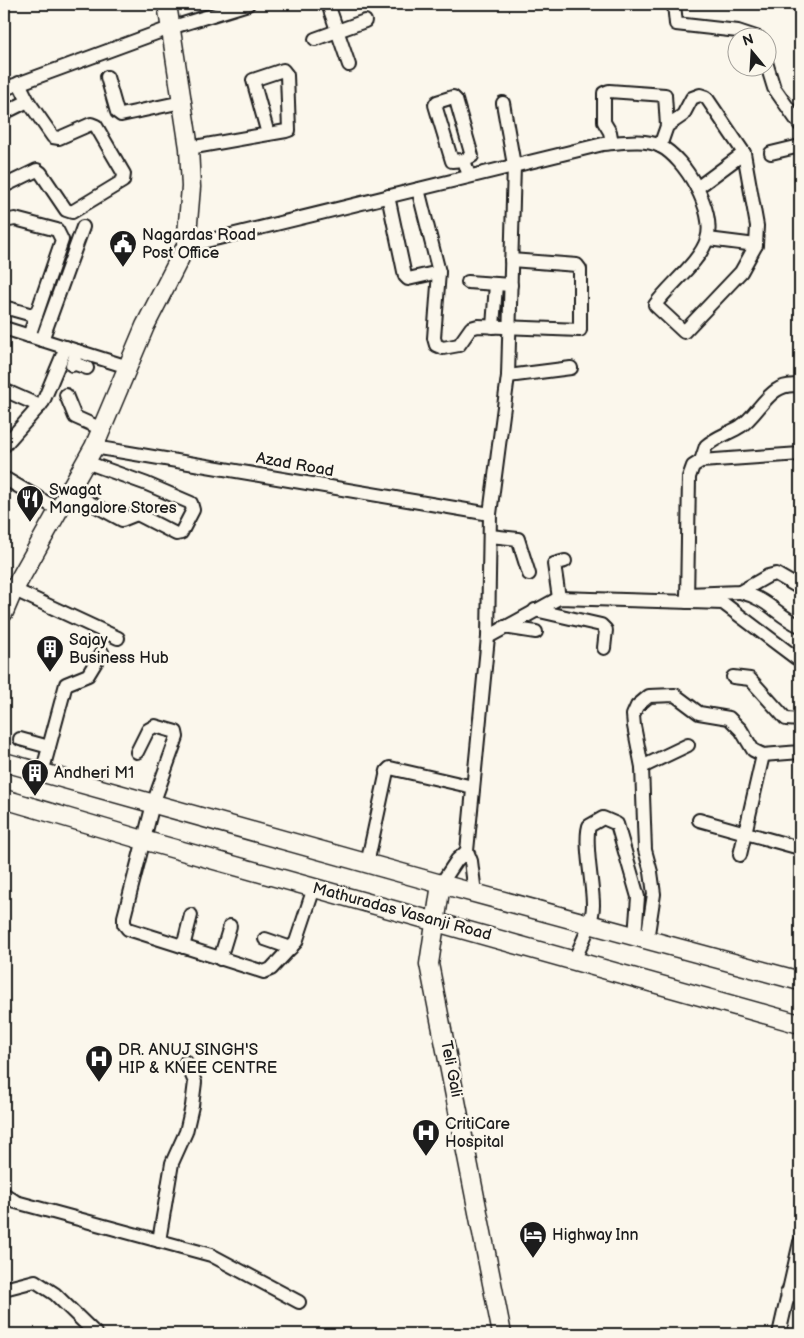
<svg xmlns="http://www.w3.org/2000/svg" width="804" height="1338" font-family="'Balsamiq Sans',sans-serif">
  <rect width="100%" height="100%" fill="#fbf7ec"/>
  <filter id="ink" filterUnits="userSpaceOnUse"><feTurbulence type="fractalNoise" baseFrequency=".02" numOctaves="2"/><feDisplacementMap in="SourceGraphic" scale="10" xChannelSelector="R" yChannelSelector="G"/><feConvolveMatrix kernelMatrix="1 2 1 2 8 2 1 2 1" color-interpolation-filters="sRGB"/></filter>
  <g filter="url(#ink)">
    <g fill="none" stroke-linecap="round" stroke-linejoin="round">
      <defs>
        <g id="street">
          <polyline points="328,4 349,65"/>
          <polyline points="674,4 676,24 738,31 759,38"/>
          <polyline points="315,39 365,21"/>
          <polyline points="766,62 774,88 800,125"/>
          <polyline points="107,77 117,112 121,115 182,102"/>
          <polyline points="4,89 170,28 248,4"/>
          <polyline points="4,113 28,101"/>
          <polyline points="612,143 610,132 604,122 604,93 609,91 665,95 667,126"/>
          <polyline points="660,146 667,126 683,115 692,98 700,95 706,97 744,153"/>
          <polyline points="189,148 286,131 289,130 287,75 283,70 253,80 268,134"/>
          <polyline points="771,153 800,146"/>
          <polyline points="464,160 452,161 435,105 437,102 453,97 456,100 472,156 464,160 469,176"/>
          <polyline points="4,186 37,170 41,173 66,210 72,212 123,181 124,174 96,126 91,124 59,138 53,137 28,101 19,83"/>
          <polyline points="697,188 744,153 757,226 756,245"/>
          <polyline points="418,189 439,272 434,338 436,345 443,348 459,345 471,328 478,326 580,330 580,269 577,265 511,260"/>
          <polyline points="388,196 405,276 408,279 439,272"/>
          <polyline points="4,221 15,219 57,230 62,240 29,336"/>
          <path d="M186 246 603 144C619 143 644 138 660 146 685 158 716 212 707 239 700 262 669 285 655 305L684 332 741 272 756 245 708 239"/>
          <polyline points="468,282 511,285"/>
          <polyline points="4,307 36,316"/>
          <polyline points="493,327 496,284"/>
          <polyline points="4,328 128,367"/>
          <polyline points="42,340 83,227"/>
          <polyline points="73,363 87,368"/>
          <polyline points="72,365 77,351"/>
          <polyline points="508,376 571,368"/>
          <polyline points="4,390 40,406"/>
          <polyline points="66,395 75,417 102,429"/>
          <polyline points="4,446 43,402 66,347"/>
          <polyline points="94,447 490,514"/>
          <path d="M701 461 706 446C716 437 730 433 741 426 761 412 770 380 800 386"/>
          <polyline points="4,478 59,510"/>
          <polyline points="70,492 122,520 137,514 176,534 181,533 193,510 191,503 147,484 86,462"/>
          <polyline points="490,536 518,539 529,574"/>
          <polyline points="4,585 118,638"/>
          <path d="M740 592C769 599 776 615 800 626"/>
          <polyline points="687,594 740,592 768,576 776,574 800,588"/>
          <polyline points="559,598 554,564 565,561"/>
          <polyline points="687,602 689,477 693,466 701,461 800,454"/>
          <polyline points="535,610 601,625 606,630 604,648"/>
          <polyline points="504,627 536,632"/>
          <polyline points="488,637 559,598 723,603 796,658 800,659"/>
          <polyline points="733,677 750,679 786,719 800,720"/>
          <polyline points="20,739 49,747"/>
          <polyline points="137,752 148,730 155,726 176,732 177,737 153,804 124,917 124,924 128,929 264,972 271,969 296,942 314,888"/>
          <polyline points="642,767 688,745"/>
          <polyline points="42,773 66,684 88,675 102,652"/>
          <polyline points="699,820 796,847"/>
          <polyline points="740,855 763,755"/>
          <polyline points="367,864 387,771 390,768 473,787"/>
          <polyline points="441,884 457,860 467,851"/>
          <polyline points="475,893 471,861 467,851 488,637 490,514 508,376 514,165 503,103"/>
          <polyline points="265,939 291,948"/>
          <polyline points="647,940 654,894 651,872 645,850 642,767 634,726 633,715 637,706 649,696 675,695 699,713 729,718 741,730 753,750 763,755 800,752"/>
          <polyline points="183,947 191,915"/>
          <polyline points="220,959 230,926"/>
          <path d="M574 961C581 944 593 923 593 905 593 883 584 844 589 826L603 818 617 824 638 897 635 936"/>
          <polyline points="4,1194 16,1202 211,1255 299,1302"/>
          <polyline points="159,1241 172,1163 186,1132 192,1106 195,1082 186,1062"/>
          <polyline points="4,1289 35,1281 55,1294 96,1334"/>
          <polyline points="787,1293 800,1297"/>
          <polyline points="779,1334 800,1242"/>
        </g>
        <g id="secondary">
          <polyline points="4,612 13,591 94,447 145,326 186,246 191,187 189,148 167,4"/>
          <polyline points="4,762 441,884 800,981"/>
          <polyline points="4,799 143,840 800,1024"/>
          <polyline points="441,884 429,964 502,1334"/>
        </g>
      </defs>
      <use href="#street" stroke="#1c1c1c" stroke-width="16"/>
      <use href="#secondary" stroke="#1c1c1c" stroke-width="21"/>
      <use href="#street" stroke="#fbf7ec" stroke-width="12"/>
      <use href="#secondary" stroke="#fbf7ec" stroke-width="18"/>
    </g>
  </g>
  <defs>
    <symbol id="civic-pin" viewBox="-11 -11 22 30"><path d="M0 17L-7.5 6A9.5 9.5 0 1 1 7.5 6Z" fill="#1c1c1c" stroke="#fbf7ec"/><path d="M-.6-6.5H3V-4.5H.6V-3L4-1V1h2V6H-6V1h2V-1L-.6-3ZM-1.2 2.5V6h2.4V2.5Z" fill="#fff"/></symbol>
    <symbol id="restaurant-pin" viewBox="-11 -11 22 30"><path d="M0 17L-7.5 6A9.5 9.5 0 1 1 7.5 6Z" fill="#1c1c1c" stroke="#fbf7ec"/><path d="M-5-6h1v4h1v-4h1v4h1v-4h1v5L-1.5 .5V6h-2V.5L-5-1ZM5-6V6H3V1.5H1.5Q1.5-4 5-6Z" fill="#fff"/></symbol>
    <symbol id="building-pin" viewBox="-11 -11 22 30"><path d="M0 17L-7.5 6A9.5 9.5 0 1 1 7.5 6Z" fill="#1c1c1c" stroke="#fbf7ec"/><path d="M-4-6H4V6H1V3H-1V6H-4ZM-2.5-4.3h1.7v1.8h-1.7ZM.8-4.3h1.7v1.8H.8ZM-2.5-1h1.7V.8h-1.7ZM.8-1h1.7V.8H.8Z" fill="#fff"/></symbol>
    <symbol id="hospital-pin" viewBox="-11 -11 22 30"><path d="M0 17L-7.5 6A9.5 9.5 0 1 1 7.5 6Z" fill="#1c1c1c" stroke="#fbf7ec"/><path d="M-5-5h3v3.5h4V-5h3V5h-3V1.5h-4V5h-3Z" fill="#fff"/></symbol>
    <symbol id="hotel-pin" viewBox="-11 -11 22 30"><path d="M0 17L-7.5 6A9.5 9.5 0 1 1 7.5 6Z" fill="#1c1c1c" stroke="#fbf7ec"/><path d="M-6-4.5h1.5V1H6V5H4.5V3h-9V5H-6ZM-4 0a1.8 1.8 0 1 1 3.6 0ZM.5 0V-2.5h3Q6-2.5 6 0Z" fill="#fff"/></symbol>
  </defs>
  <g fill-rule="evenodd">
    <use href="#civic-pin" x="107" y="228" width="32" height="43"/>
    <use href="#restaurant-pin" x="14" y="483" width="32" height="43"/>
    <use href="#building-pin" x="34" y="633" width="32" height="43"/>
    <use href="#building-pin" x="19" y="757" width="32" height="43"/>
    <use href="#hospital-pin" x="83" y="1043" width="32" height="43"/>
    <use href="#hospital-pin" x="410" y="1117" width="32" height="43"/>
    <use href="#hotel-pin" x="517" y="1219" width="32" height="43"/>
  </g>
  <g text-anchor="middle" dominant-baseline="central" stroke-width="5" stroke-linejoin="round" paint-order="stroke">
    <g font-size="16" fill="#1c1c1c" stroke="#fbf7ec" text-anchor="start">
      <text x="142" y="235">Nagardas Road<tspan x="142" dy="18">Post Office</tspan></text>
      <text x="49" y="490">Swagat<tspan x="49" dy="18">Mangalore Stores</tspan></text>
      <text x="69" y="640">Sajay<tspan x="69" dy="18">Business Hub</tspan></text>
      <text x="54" y="773">Andheri M1</text>
      <text x="118" y="1050">DR. ANUJ SINGH'S<tspan x="118" dy="18">HIP &amp; KNEE CENTRE</tspan></text>
      <text x="445" y="1124">CritiCare<tspan x="445" dy="18">Hospital</tspan></text>
      <text x="552" y="1235">Highway Inn</text>
    </g>
    <g font-size="16" fill="#1c1c1c" stroke="#fbf7ec">
      <text transform="translate(295 465) rotate(10)">Azad Road</text>
      <text transform="translate(402 912) rotate(15)">Mathuradas Vasanji Road</text>
      <text transform="translate(451 1069) rotate(79)">Teli Gali</text>
    </g>
  </g>
  <rect width="804" height="1338" fill="none" stroke="#fbf7ec" stroke-width="20"/>
  <rect x="10" y="10" width="784" height="1318" fill="none" stroke="#1c1c1c" stroke-width="2" filter="url(#ink)"/>
  <g transform="translate(752 52) rotate(342)"><circle r="24" fill="#fbf7ec" stroke="#a29f99"/>
  <path d="M0-4L9 19L0 12L-9 19Z" fill="#1c1c1c"/>
  <text y="-8" font-size="14" font-weight="bold" text-anchor="middle" fill="#1c1c1c">N</text>
  </g>
</svg>
